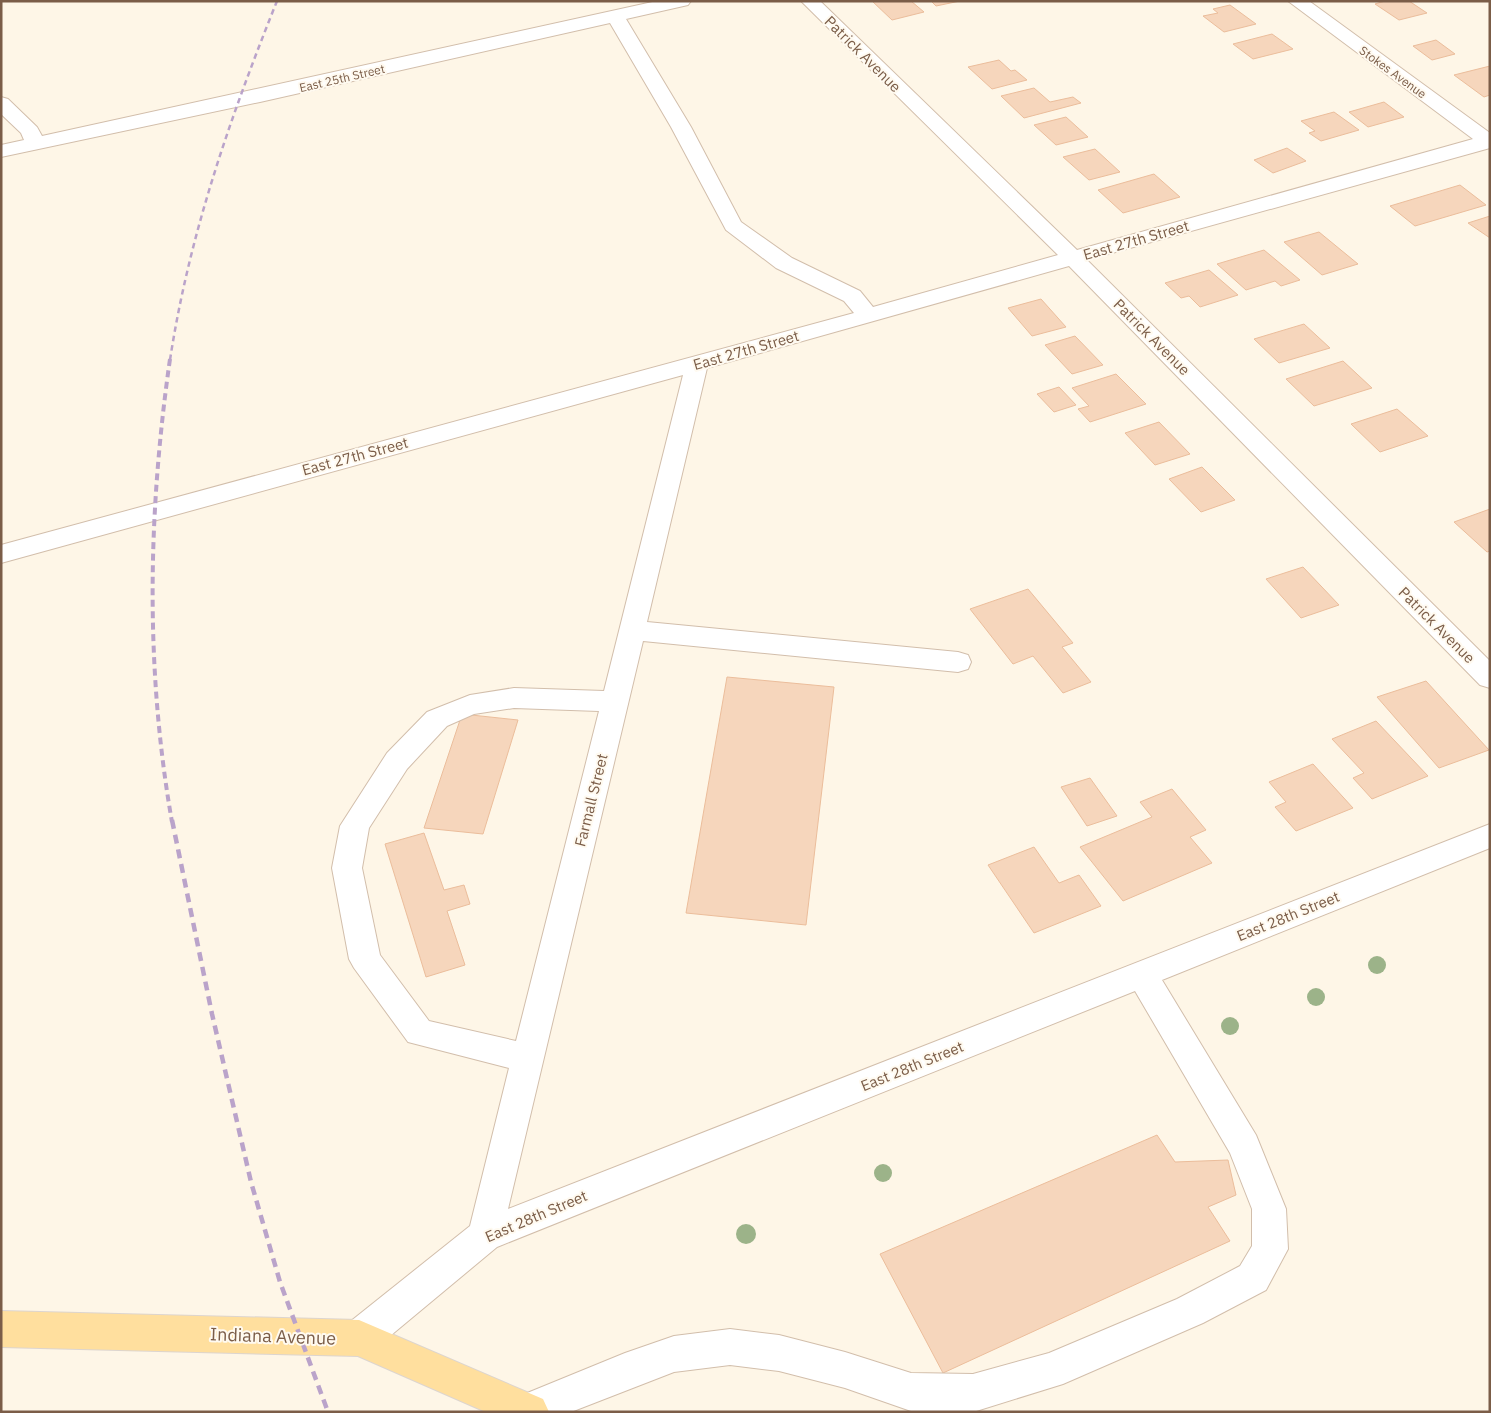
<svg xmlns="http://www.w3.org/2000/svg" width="1491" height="1413" font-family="'IBM Plex Sans',sans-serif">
  <rect width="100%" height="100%" fill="#fef6e7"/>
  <g fill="#f6d6bc" stroke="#ebbd9b">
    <polygon points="872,1 911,1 924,12 892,20"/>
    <polygon points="931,1 960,1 936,6"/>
    <polygon points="1385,1 1409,1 1427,13 1399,20 1375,4"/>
    <polygon points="1230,5 1256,24 1224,32 1203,16 1218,13 1213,9"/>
    <polygon points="1272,34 1293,49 1253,59 1233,44"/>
    <polygon points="1436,40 1455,54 1432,60 1413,46"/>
    <polygon points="999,60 1011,71 1015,70 1027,80 992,89 968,67"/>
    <polygon points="1490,66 1490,95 1484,97 1454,75"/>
    <polygon points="1034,88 1050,102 1073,97 1081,103 1024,118 1001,96"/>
    <polygon points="1384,102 1404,117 1368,127 1349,112"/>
    <polygon points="1334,112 1359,130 1321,141 1309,133 1315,131 1301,121"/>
    <polygon points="1066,117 1088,137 1056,145 1034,125"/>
    <polygon points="1287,148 1306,161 1273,173 1254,160"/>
    <polygon points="1095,149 1120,172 1089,180 1063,157"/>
    <polygon points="1154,174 1180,197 1123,213 1098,190"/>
    <polygon points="1460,185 1486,205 1415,226 1390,206"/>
    <polygon points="1490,216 1490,238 1468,223"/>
    <polygon points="1319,232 1358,264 1322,275 1284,242"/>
    <polygon points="1264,250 1300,280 1281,286 1275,281 1246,290 1217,264"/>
    <polygon points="1209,270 1238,295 1200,307 1189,296 1181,298 1165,283"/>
    <polygon points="1041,299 1066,327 1032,336 1008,308"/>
    <polygon points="1304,324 1330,348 1279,363 1254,339"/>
    <polygon points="1075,336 1103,365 1072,374 1045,345"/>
    <polygon points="1343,361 1372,388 1314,406 1286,379"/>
    <polygon points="1116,374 1146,404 1090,422 1078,409 1089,406 1072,388"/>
    <polygon points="1059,387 1076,405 1054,412 1037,394"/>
    <polygon points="1397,409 1428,436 1380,452 1351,424"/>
    <polygon points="1159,422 1190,454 1155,465 1125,433"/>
    <polygon points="1202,467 1235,500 1201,512 1169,479"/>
    <polygon points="1490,509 1490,551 1487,552 1454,522"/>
    <polygon points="1303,567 1339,605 1301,618 1266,579"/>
    <polygon points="1028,589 1073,643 1062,647 1091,682 1063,693 1033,656 1013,664 970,609"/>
    <polygon points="727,677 834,687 806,925 686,913"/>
    <polygon points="1426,681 1489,750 1439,768 1377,697"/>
    <polygon points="462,714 518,720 483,834 424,828"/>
    <polygon points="1376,721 1428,776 1372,799 1353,778 1364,773 1332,739"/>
    <polygon points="1313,764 1353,808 1296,831 1275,807 1286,802 1269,782"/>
    <polygon points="1090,778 1117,816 1087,826 1061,787"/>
    <polygon points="1172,789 1206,830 1190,837 1212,863 1123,901 1080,847 1152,817 1140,802"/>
    <polygon points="424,833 444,890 464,885 470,904 447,911 465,965 426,977 385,844"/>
    <polygon points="1034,847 1059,883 1079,875 1101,906 1034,933 988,865"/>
    <polygon points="1157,1135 1175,1162 1228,1160 1236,1195 1208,1207 1230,1241 943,1373 880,1254"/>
  </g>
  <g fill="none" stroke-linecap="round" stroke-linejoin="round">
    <defs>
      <path id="minor" d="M657 1H691L688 5 626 19 691 127 741 222 792 258 860 291 873 307 1058 255 801 1H820L1077 250 1473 139 1288 1H1309L1490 133V148L1087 260 1490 661V688L1480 685 1069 266 707 368 647 622 958 652 968 655 971 662 968 669 958 672 643 641 508 1209 1490 824V848L1162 980 1256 1135 1286 1209 1288 1249 1266 1290 1203 1323 1063 1384 973 1412 911 1411 845 1388 779 1371 730 1365 674 1372 571 1412 509 1411 515 1398 625 1353 674 1336 730 1329 779 1335 845 1352 911 1373 973 1374 1049 1353 1177 1299 1240 1266 1252 1246V1209L1230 1153 1135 991 497 1247 372 1351 359 1356 346 1351 341 1338 346 1325 470 1226 509 1068 408 1042 354 968 349 959 332 868 340 826 387 753 427 712 470 695 514 688 604 691 683 375 1 563V545L854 313 844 301 776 268 726 230 671 127 610 23 260 102 1 157V145L24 140 21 133 1 114V97L8 99 37 127 42 136ZM514 708 599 711 516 1041 429 1021 380 955 362 868 369 828 407 769 447 726 474 714Z"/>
      <polygon id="major" points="1,1311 359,1320 543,1399 549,1412 486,1412 358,1356 1,1347"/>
    </defs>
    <use href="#minor" stroke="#d2beab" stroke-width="2"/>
    <use href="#major" stroke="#ddd5cf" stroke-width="2"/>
    <use href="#minor" fill="#fff" fill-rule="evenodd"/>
    <use href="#major" fill="#ffdf9e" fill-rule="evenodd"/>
    <path stroke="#baa3ca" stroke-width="2.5" stroke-dasharray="5.5 4" stroke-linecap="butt" d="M170 360C189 235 230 118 277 1"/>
    <path stroke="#baa3ca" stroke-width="4" stroke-dasharray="7 4.5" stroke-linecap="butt" d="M170 359C148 512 145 669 172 822"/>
    <polyline stroke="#baa3ca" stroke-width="4.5" stroke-dasharray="9 6" stroke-linecap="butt" points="172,820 212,1014 251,1182 280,1282 328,1412"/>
  </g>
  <g fill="#9cb389">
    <circle cx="1377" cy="965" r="9"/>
    <circle cx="1316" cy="997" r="9"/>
    <circle cx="1230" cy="1026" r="9"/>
    <circle cx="883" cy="1173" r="9"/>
    <circle cx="746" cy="1234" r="10"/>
  </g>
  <g text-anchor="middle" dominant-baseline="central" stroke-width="4" stroke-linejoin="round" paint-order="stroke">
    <g font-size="12" fill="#7b5d48" stroke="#fffaf0">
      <text transform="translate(1393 72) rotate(36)">Stokes Avenue</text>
      <text transform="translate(342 78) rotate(-13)">East 25th Street</text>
    </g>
    <g font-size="15" fill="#7b5d48" stroke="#fffaf0">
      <text transform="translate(863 54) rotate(45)">Patrick Avenue</text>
      <text transform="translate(1136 240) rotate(-16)">East 27th Street</text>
      <text transform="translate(1152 337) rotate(45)">Patrick Avenue</text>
      <text transform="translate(746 350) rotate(-16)">East 27th Street</text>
      <text transform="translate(355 456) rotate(-15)">East 27th Street</text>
      <text transform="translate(1437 625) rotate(45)">Patrick Avenue</text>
      <text transform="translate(591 800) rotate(-76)">Farmall Street</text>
      <text transform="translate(1288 916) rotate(-22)">East 28th Street</text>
      <text transform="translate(912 1066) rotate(-22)">East 28th Street</text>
      <text transform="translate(536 1216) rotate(-23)">East 28th Street</text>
    </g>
    <g font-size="18" fill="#7b5d48" stroke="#fffaf0">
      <text transform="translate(273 1336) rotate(2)">Indiana Avenue</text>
    </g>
  </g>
  <rect width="1491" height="1413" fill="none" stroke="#7b5d48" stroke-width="5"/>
</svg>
